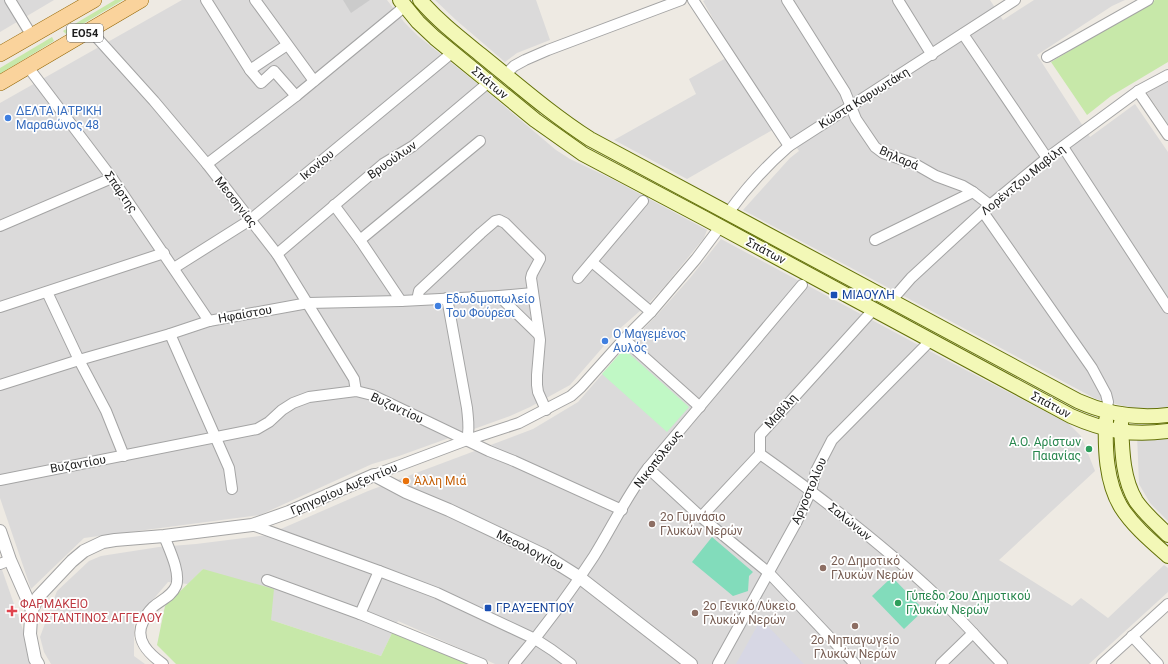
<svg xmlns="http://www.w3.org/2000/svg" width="1168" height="664" font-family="Roboto,sans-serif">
  <rect width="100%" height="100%" fill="#eeeae3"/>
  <g fill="#dbdada">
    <polygon points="0,0 54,0 0,32"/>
    <polygon points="182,0 387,0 404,22 418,36 478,84 556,150 570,159 612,179 707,230 704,238 664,287 649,303 616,332 570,385 530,407 510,416 399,456 372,464 260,515 84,538 31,589 0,498 0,103"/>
    <polygon points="435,0 536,0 550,40 517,53 505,62 456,20"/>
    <polygon points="705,0 990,0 1003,20 1034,0 1125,0 1112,6 1037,55 1090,137 1135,104 1168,152 1168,521 1150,503 1139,484 1136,409 1096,399 743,210 790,158 799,151 781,125 687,179 614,140 696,94 689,79 733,54 703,1"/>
    <polygon points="1168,81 1168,124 1147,93"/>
    <polygon points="721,239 937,355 1069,424 1081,436 1095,471 999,560 1072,606 1081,598 1108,618 1164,565 1168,568 1168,592 1089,664 495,664 398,621 381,656 271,620 203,569 188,584 168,582 134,622 134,656 145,664 51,664 44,652 40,637 57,591 89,561 101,556 159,547 196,544 267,535 368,491 533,429 578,402 624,349 658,314 690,278"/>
    <polygon points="0,564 22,627 33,664 0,664"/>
  </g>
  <polygon fill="#cbcbcb" points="343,0 370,0 351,13"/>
  <g fill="#c7e8a9">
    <polygon points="115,0 123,0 66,34 63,31"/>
    <polygon points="1155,0 1168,0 1168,62 1111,96 1087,115 1051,62"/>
    <polygon points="52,37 54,41 0,74 0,68"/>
    <polygon points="203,569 274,589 271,620 381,656 393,631 468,664 176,664 157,645 165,606"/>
  </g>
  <polygon fill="#c0f8c5" points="624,349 689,407 667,432 602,374"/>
  <g fill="#82dcbb">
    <polygon points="712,537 753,572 749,576 748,591 733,596 692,562"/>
    <polygon points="892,577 924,610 904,629 872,596"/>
  </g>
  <polygon fill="#d7d7e4" points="761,619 804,664 736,664"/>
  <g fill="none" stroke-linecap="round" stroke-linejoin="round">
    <defs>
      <g id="minor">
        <polyline points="10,0 32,36"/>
        <polyline points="206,0 250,70 261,83 274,71 296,96"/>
        <polyline points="255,0 314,81"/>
        <polyline points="693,0 789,146"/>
        <polyline points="787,0 845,92 856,119 875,147 883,153 915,164 936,176 963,186 973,192 990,205"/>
        <polyline points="898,0 932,55"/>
        <polyline points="90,30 154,101 207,164 277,254 354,379 356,391"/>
        <polyline points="963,34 1047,158"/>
        <polyline points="1047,57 1148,0"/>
        <polyline points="28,67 112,178 209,321"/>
        <polyline points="250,70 287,45"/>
        <polyline points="505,75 514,66 525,60 548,50 681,0"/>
        <polyline points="1138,91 1168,135"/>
        <polyline points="1063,147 1168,308"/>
        <polyline points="207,164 296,96 404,7"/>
        <polyline points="334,205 360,240 401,301"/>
        <polyline points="983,212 1092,368 1106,394 1108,402 1106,411"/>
        <path d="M728 213C746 188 766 166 789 146L1015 0"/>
        <polyline points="0,226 112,178"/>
        <polyline points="360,240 480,141"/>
        <polyline points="875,240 973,192"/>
        <polyline points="277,254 383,164 413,146 489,82"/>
        <polyline points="592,262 651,312"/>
        <polyline points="174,268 250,220 453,52"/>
        <polyline points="578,278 643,201"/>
        <polyline points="47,292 79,360 106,411 124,456"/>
        <polyline points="499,296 539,335"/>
        <path d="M447 298 467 408C468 419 470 429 467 440"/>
        <polyline points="417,300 419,291 481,233 495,221 499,220 505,223 540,258 540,259 532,274 531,278 540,340 537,375 537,385 538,392 546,410"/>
        <polyline points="891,301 911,278 990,205 1047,158 1138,91 1168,75"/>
        <polyline points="0,307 164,253"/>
        <polyline points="170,334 229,468 232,489"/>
        <polyline points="624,339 700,407"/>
        <polyline points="0,385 79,360 170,334 209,321 308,303 401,301 499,296 533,293"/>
        <path d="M760 454C822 498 882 544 937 596 960 618 981 642 1002 664"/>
        <polyline points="648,468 701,517 769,573 855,664"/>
        <polyline points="374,475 467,440 519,423 571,396 581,387 624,339 651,312 696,259 720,227"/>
        <polyline points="0,480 257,429 269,422 282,410 293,403 309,397 356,391 372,395 489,451 514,461 622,510"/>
        <polyline points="701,517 760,454 760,435 874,309"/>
        <polyline points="252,525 379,571 437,593 535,639 552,650 571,664"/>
        <polyline points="0,564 10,560"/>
        <polyline points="267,580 360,614 482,664"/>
        <polyline points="360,614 379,571"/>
        <polyline points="1132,636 1158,664"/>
        <path d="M163 664C149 654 134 640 143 622 145 616 149 611 153 607 161 600 172 596 176 586 181 573 169 549 164 536"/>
        <path d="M514 664C543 630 570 593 594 556 612 527 627 495 648 468L802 285"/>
        <polyline points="718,664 797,521 811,491 816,471 832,440 931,340"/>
        <polyline points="941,664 973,633"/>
        <polyline points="1102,664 1168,604"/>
      </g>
      <g id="tertiary">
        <polyline points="0,531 10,560 32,610"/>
        <polyline points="38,664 35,659 30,634 31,618 32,610 38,597 72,561 84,551 103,542 115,540 164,536 252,525 289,512 374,475 406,492 449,510 544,555 579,577 691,664"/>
      </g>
      <g id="secondary">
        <path d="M400 0 418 22 435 38 535 120 583 154 704 218 1071 416C1105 431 1131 436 1168 431"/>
        <path d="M420 0C438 21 460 38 481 55 517 84 551 114 590 139L1078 401C1107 414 1136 419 1168 415"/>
        <path d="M1106 420C1105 449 1106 482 1121 507 1133 526 1151 541 1168 556"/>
        <path d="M1121 422C1122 448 1122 478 1136 501 1145 514 1157 524 1168 535"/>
      </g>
      <g id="primary">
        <polyline points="0,54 94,0"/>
        <polyline points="0,83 141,0"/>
      </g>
    </defs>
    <use href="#minor" stroke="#a4a4a4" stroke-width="12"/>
    <use href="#tertiary" stroke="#a4a4a4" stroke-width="14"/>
    <use href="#secondary" stroke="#637107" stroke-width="16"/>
    <use href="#primary" stroke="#936603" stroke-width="16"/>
    <use href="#minor" stroke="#fff" stroke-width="10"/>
    <use href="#tertiary" stroke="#fff" stroke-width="12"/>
    <use href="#secondary" stroke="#f3f8b7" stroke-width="14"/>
    <use href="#primary" stroke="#fad39c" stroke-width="15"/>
  </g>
  <g fill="#3f7fe0" stroke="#fff" stroke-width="1.5">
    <circle cx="8" cy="118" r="4"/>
    <circle cx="438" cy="306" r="4"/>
    <circle cx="605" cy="341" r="4"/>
  </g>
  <g fill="#1a4fb4" stroke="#fff" stroke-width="1.5">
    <rect x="830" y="291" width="8" height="8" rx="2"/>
    <rect x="484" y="604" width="8" height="8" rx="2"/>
  </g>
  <g fill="#2e9e5b" stroke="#fff" stroke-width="1.5">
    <circle cx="1089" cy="449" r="4"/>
    <circle cx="898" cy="603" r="4"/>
  </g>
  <circle fill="#e8710a" stroke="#fff" stroke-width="1.5" cx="406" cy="481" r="4"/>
  <g fill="#8d6e63" stroke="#fff" stroke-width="1.5">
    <circle cx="652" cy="524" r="4"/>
    <circle cx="823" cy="568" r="4"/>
    <circle cx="695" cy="613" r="4"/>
    <circle cx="855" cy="626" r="4"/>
  </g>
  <path fill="#e0444e" stroke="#fff" stroke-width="1.5" d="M10 605h4v4h4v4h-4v4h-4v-4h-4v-4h4z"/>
  <g text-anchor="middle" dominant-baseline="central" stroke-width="3.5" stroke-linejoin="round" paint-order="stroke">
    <rect fill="#fff" stroke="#616161" stroke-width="1" x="67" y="24" width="36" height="18" rx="3"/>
    <g font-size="11" font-weight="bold" fill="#1d1d1d">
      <text x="85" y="33">ΕΟ54</text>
    </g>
    <g font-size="12" fill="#1d1d1d" stroke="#fff">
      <text transform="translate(490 83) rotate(40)">Σπάτων</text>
      <text transform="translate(864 98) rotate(-32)">Κώστα Καρυωτάκη</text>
      <text transform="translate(899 158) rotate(24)">Βηλαρά</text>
      <text transform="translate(392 160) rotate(-35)">Βρυούλων</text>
      <text transform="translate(317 165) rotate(-40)">Ικονίου</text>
      <text transform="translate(1023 180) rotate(-39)">Λορέντζου Μαβίλη</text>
      <text transform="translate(121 192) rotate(55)">Σπάρτης</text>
      <text transform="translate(236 202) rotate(52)">Μεσσηνίας</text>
      <text transform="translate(766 251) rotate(28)">Σπάτων</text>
      <text transform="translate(245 314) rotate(-10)">Ηφαίστου</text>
      <text transform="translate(1051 405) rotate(28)">Σπάτων</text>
      <text transform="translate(397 408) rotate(25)">Βυζαντίου</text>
      <text transform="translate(781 411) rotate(-48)">Μαβίλη</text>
      <text transform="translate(658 459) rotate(-52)">Νικοπόλεως</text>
      <text transform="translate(78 464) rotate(-10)">Βυζαντίου</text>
      <text transform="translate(344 489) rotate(-23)">Γρηγορίου Αυξεντίου</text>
      <text transform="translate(809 491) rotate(-67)">Αργοστολίου</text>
      <text transform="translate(850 522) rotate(39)">Σαλώνων</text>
      <text transform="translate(530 550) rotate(27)">Μεσολογγίου</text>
    </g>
    <g font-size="12" fill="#366cbe" stroke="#fff" text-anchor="start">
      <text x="16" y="111">ΔΕΛΤΑ ΙΑΤΡΙΚΗ<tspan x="16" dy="14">Μαραθώνος 48</tspan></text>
      <text x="446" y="299">Εδωδιμοπωλείο<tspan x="446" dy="14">Του Φούρεσι</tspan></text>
      <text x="613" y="334">Ο Μαγεμένος<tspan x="613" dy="14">Αυλός</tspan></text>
    </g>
    <g font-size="12" fill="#164399" stroke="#fff" text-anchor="start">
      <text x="842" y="295">ΜΙΑΟΥΛΗ</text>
      <text x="496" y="608">ΓΡ.ΑΥΞΕΝΤΙΟΥ</text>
    </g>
    <g font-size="12" fill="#27864d" stroke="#fff" text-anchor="end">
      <text x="1081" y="442">Α.Ο. Αρίστων<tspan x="1081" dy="14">Παιανίας</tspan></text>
      <text x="906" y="596" text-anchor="start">Γύπεδο 2ου Δημοτικού<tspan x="906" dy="14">Γλυκών Νερών</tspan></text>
    </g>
    <g font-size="12" fill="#c56008" stroke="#fff" text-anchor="start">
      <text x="414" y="481">Άλλη Μιά</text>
    </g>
    <g font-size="12" fill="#785e54" stroke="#fff" text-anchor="start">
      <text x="660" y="517">2ο Γυμνάσιο<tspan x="660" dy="14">Γλυκών Νερών</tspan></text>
      <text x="831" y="561">2ο Δημοτικό<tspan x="831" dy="14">Γλυκών Νερών</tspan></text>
      <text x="703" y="606">2ο Γενικό Λύκειο<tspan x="703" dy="14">Γλυκών Νερών</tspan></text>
      <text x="855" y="640" text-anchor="middle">2ο Νηπιαγωγείο<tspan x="855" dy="14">Γλυκών Νερών</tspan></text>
    </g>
    <g font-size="12" fill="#be3a42" stroke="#fff" text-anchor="start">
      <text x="20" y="604">ΦΑΡΜΑΚΕΙΟ<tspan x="20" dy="14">ΚΩΝΣΤΑΝΤΙΝΟΣ ΑΓΓΕΛΟΥ</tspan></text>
    </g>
  </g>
</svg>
